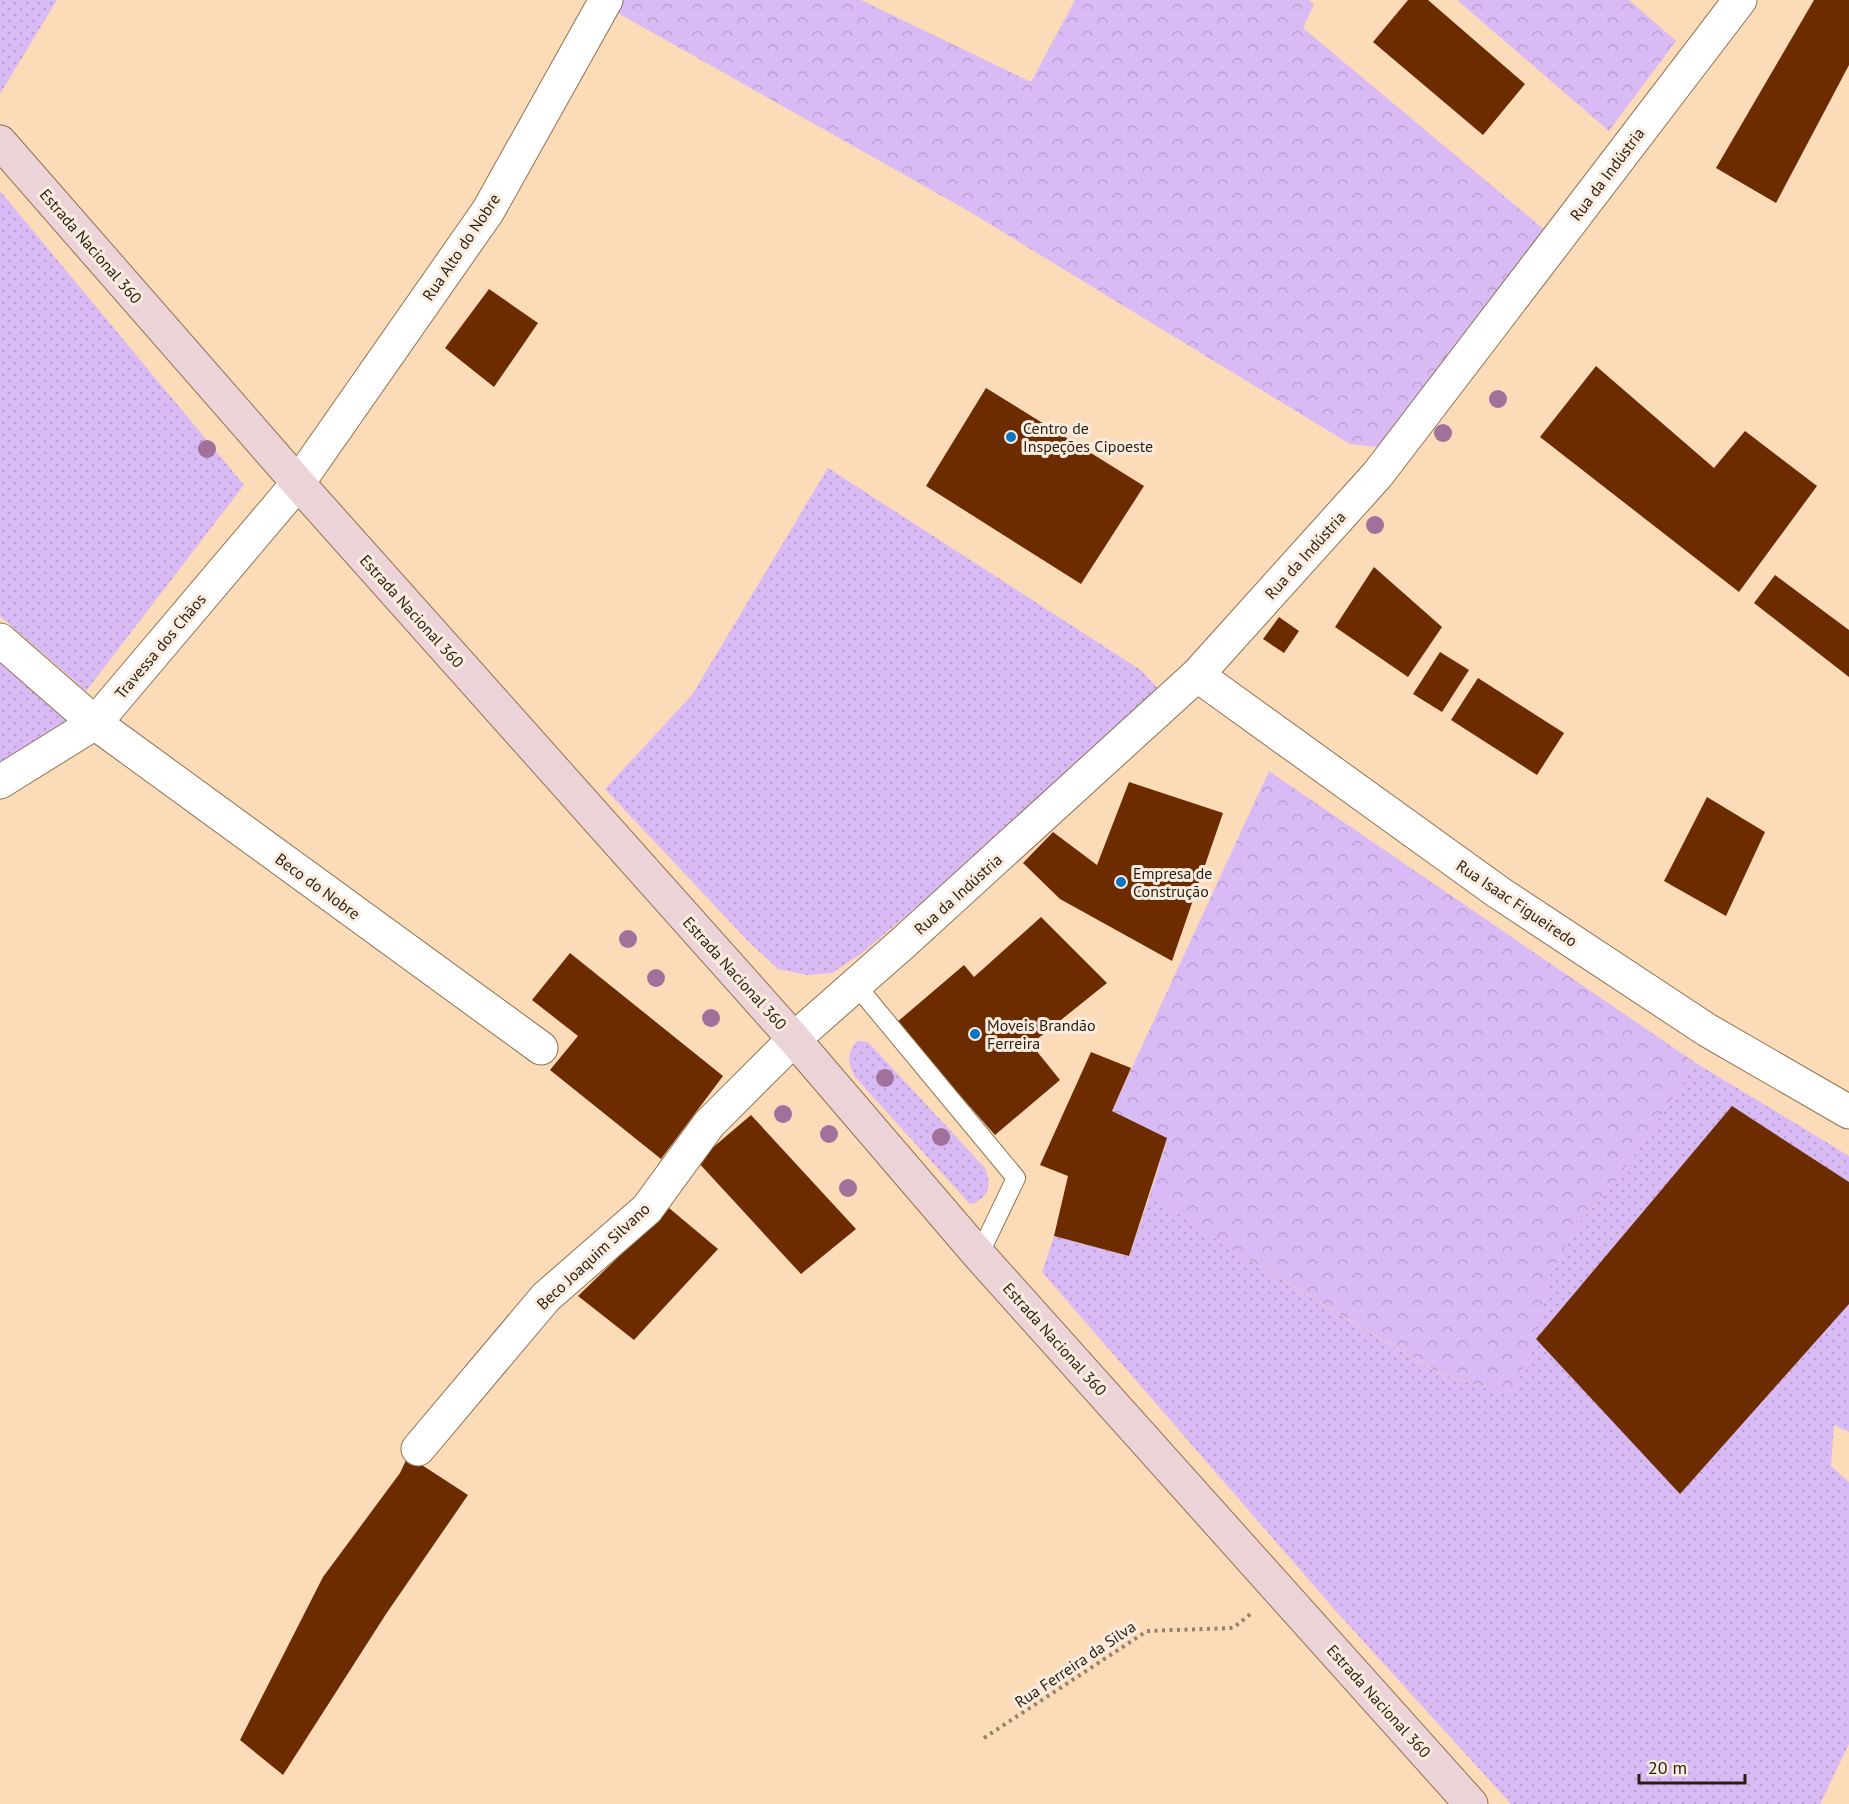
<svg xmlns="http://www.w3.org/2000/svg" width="1849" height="1804" font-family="'PT Sans',sans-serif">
  <defs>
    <pattern id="grass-dots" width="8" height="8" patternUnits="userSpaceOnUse" patternTransform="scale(1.5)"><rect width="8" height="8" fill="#d8baf5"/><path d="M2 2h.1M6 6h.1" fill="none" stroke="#ba9fd1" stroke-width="1.8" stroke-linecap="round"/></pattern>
    <pattern id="forest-crowns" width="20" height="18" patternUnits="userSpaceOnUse" patternTransform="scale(1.5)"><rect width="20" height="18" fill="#d8baf5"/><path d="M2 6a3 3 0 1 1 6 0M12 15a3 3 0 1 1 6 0" fill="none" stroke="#ba9fd1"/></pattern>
  </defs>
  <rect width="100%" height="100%" fill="#fcdbb9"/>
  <g fill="url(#grass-dots)">
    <polygon points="0,0 57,0 0,94"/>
    <polygon points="0,191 244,485 86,691 0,616"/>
    <polygon points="828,468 1142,671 1165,696 862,953 832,973 807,975 778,969 748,941 605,789 692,695"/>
    <polygon points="0,640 95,723 0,782"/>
    <path d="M857 1041 868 1042 985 1168C992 1184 989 1199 970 1204L855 1077C848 1062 846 1054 857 1041Z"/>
    <polygon points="1696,1063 1849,1156 1849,1432 1834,1425 1831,1466 1849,1482 1849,1744 1820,1804 1511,1804 1335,1610 1042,1272 1054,1236 1129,1256 1150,1195 1242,1256 1440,1374 1512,1396 1536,1339 1550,1275 1579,1223 1616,1182"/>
  </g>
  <g fill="url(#forest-crowns)">
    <polygon points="614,0 861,0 1031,82 1075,0 1308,0 1314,4 1303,28 1551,235 1386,448 1350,444 965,209 609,8"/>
    <polygon points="1457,0 1629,0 1676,41 1609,131"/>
    <polygon points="1269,771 1696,1063 1616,1182 1579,1223 1550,1275 1536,1339 1512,1396 1441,1374 1242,1256 1150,1195 1167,1139 1112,1111"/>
  </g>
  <g fill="#6d2c00">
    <polygon points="1408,0 1428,0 1525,84 1483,135 1373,42"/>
    <polygon points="1814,0 1849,0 1849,65 1776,203 1716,168"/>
    <polygon points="489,289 538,323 494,387 445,348"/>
    <polygon points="1596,366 1714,468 1745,431 1817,486 1739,592 1540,437"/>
    <polygon points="986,388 1144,486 1081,584 926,486"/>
    <polygon points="1374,567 1442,627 1408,677 1335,627"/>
    <polygon points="1775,575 1849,630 1849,677 1754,603"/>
    <polygon points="1279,617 1299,631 1284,653 1263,639"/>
    <polygon points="1440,652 1469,670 1442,712 1413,694"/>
    <polygon points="1478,678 1564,733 1537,775 1451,720"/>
    <polygon points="1129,782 1223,813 1172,961 1060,899 1023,863 1053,832 1097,865"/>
    <polygon points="1707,797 1765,832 1726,916 1664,881"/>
    <polygon points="1041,917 1107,983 1031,1044 1060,1080 995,1135 896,1023 964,965 974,977"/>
    <polygon points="570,953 723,1076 661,1159 550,1070 578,1036 532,1000"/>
    <polygon points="1091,1052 1131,1068 1112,1111 1167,1138 1129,1256 1054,1236 1068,1176 1040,1165"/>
    <polygon points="1732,1106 1849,1182 1849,1304 1680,1494 1536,1339"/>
    <polygon points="751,1115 856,1229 801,1274 697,1161"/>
    <polygon points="669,1208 718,1249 634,1340 578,1296"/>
    <polygon points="408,1456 468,1495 386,1614 283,1775 240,1740 323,1577 400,1473"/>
  </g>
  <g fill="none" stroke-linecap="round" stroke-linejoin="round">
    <defs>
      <polyline id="service" points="856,985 1016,1178 979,1255"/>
      <g id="minor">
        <polyline points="0,640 95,723 541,1048"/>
        <polyline points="1197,675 1498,892 1707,1030 1849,1112"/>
        <polyline points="0,782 95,723 298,483 488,211 606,0"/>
        <polyline points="418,1449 546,1297 647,1209 709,1124 794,1039 903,943 1197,675 1378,474 1740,0"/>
      </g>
      <polyline id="secondary" points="0,142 298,483 794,1039 979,1255 1471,1804"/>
    </defs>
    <use href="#service" stroke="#8f7252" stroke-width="20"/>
    <use href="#minor" stroke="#8f7252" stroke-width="35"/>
    <use href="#secondary" stroke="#8f7252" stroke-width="35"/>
    <polyline stroke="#968068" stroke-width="4" stroke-dasharray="3 4.5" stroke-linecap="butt" points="984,1738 1147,1631 1233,1628 1253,1612"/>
    <use href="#service" stroke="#fff" stroke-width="18"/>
    <use href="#minor" stroke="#fff" stroke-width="33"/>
    <use href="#secondary" stroke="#ecd3d8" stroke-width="33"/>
  </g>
  <g fill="#a2719b">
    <circle cx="1498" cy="399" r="9"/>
    <circle cx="1443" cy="433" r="9"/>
    <circle cx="207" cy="449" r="9"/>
    <circle cx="1375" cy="525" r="9"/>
    <circle cx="628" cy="939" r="9"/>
    <circle cx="656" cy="978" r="9"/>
    <circle cx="711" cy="1018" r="9"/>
    <circle cx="885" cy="1078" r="9"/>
    <circle cx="783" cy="1114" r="9"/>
    <circle cx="829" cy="1134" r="9"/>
    <circle cx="941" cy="1137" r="9"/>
    <circle cx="848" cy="1188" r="9"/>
  </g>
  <g fill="#0c77c2" stroke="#faecdf" stroke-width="2">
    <circle cx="1011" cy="437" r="6"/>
    <circle cx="1121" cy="882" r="6"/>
    <circle cx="975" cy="1034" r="6"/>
  </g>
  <g text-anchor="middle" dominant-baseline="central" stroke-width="6" stroke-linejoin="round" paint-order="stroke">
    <g font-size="16" fill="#2a1e11" stroke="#faecdf">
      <text transform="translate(1607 174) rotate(-53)">Rua da Indústria</text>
      <text transform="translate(91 246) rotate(49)">Estrada Nacional 360</text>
      <text transform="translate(461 247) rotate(-56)">Rua Alto do Nobre</text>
      <text transform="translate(1305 555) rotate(-48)">Rua da Indústria</text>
      <text transform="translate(412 611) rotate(48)">Estrada Nacional 360</text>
      <text transform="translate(160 646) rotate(-50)">Travessa dos Chãos</text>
      <text transform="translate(318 886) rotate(36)">Beco do Nobre</text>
      <text transform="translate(958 894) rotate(-42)">Rua da Indústria</text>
      <text transform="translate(1517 903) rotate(34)">Rua Isaac Figueiredo</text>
      <text transform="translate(735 973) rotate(48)">Estrada Nacional 360</text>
      <text transform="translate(593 1256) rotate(-43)">Beco Joaquim Silvano</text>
      <text transform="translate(1055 1339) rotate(48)">Estrada Nacional 360</text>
      <text transform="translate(1075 1664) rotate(-34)">Rua Ferreira da Silva</text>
      <text transform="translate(1379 1701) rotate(48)">Estrada Nacional 360</text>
    </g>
    <g font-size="16" fill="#2a1e11" stroke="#faecdf" text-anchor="start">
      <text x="1023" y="428">Centro de<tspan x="1023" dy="18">Inspeções Cipoeste</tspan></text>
      <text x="1133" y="873">Empresa de<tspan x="1133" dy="18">Construção</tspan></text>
      <text x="987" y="1025">Moveis Brandão<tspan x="987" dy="18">Ferreira</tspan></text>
    </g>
  </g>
  <path d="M1639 1774v9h106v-9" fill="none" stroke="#2a1e11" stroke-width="3"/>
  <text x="1648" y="1774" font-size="18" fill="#2a1e11" stroke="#faecdf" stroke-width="4.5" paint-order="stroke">20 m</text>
</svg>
